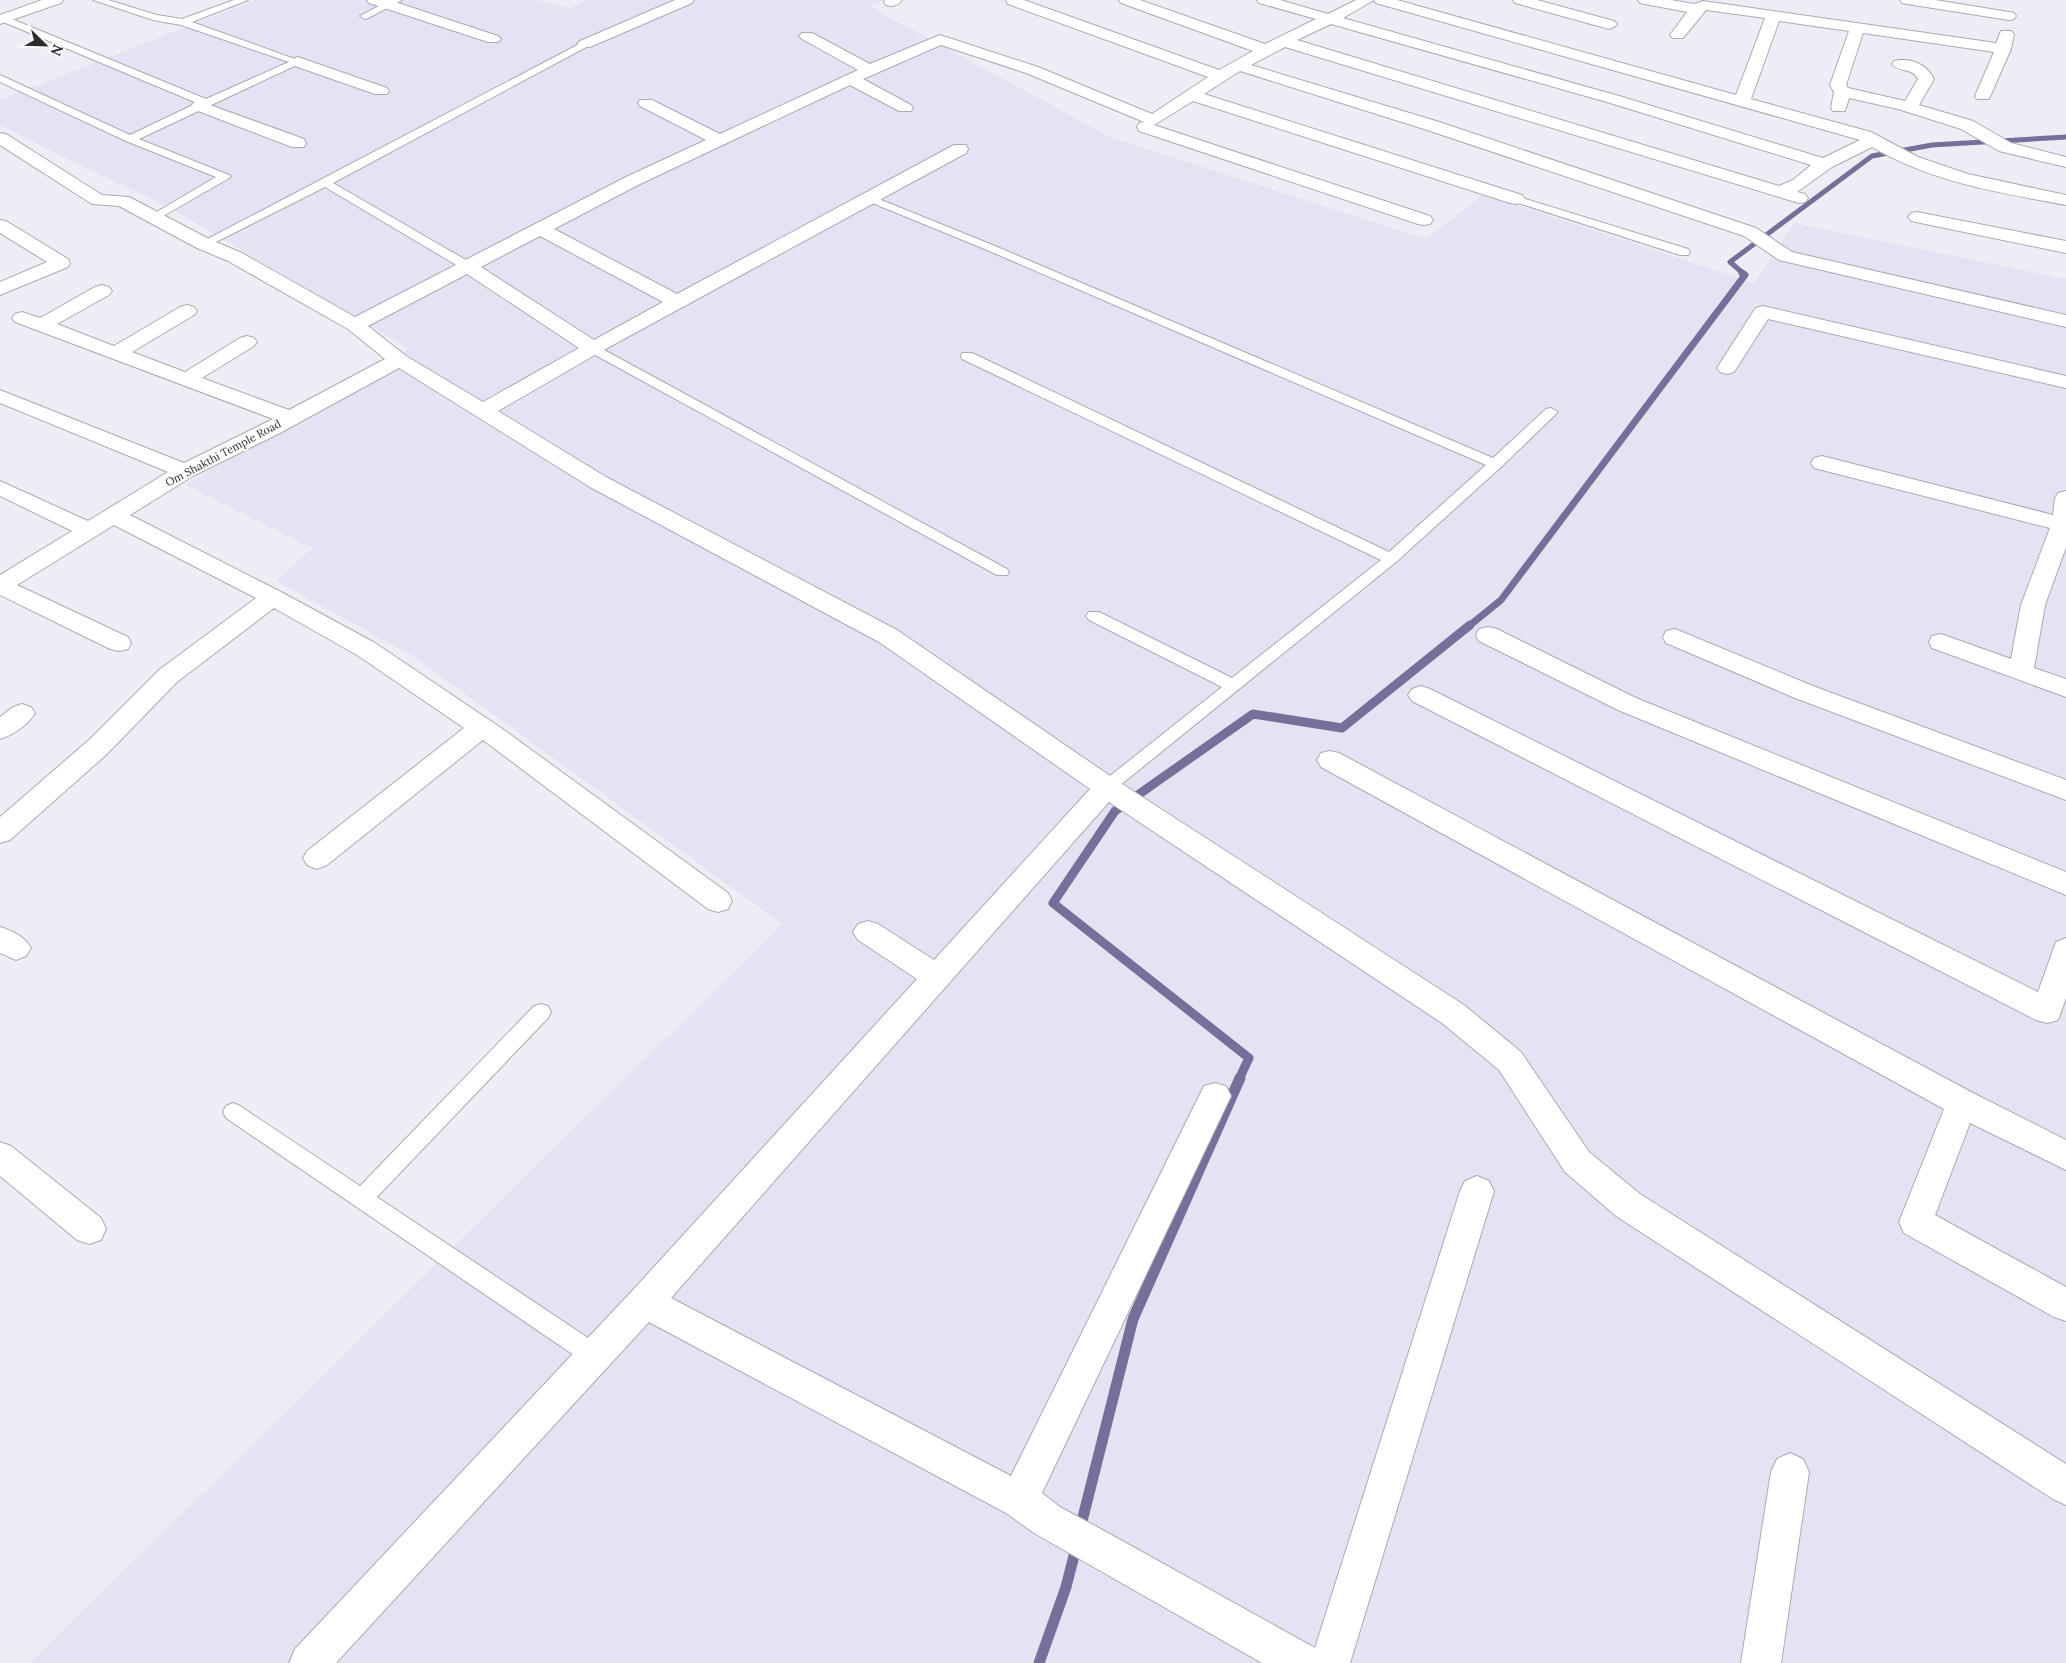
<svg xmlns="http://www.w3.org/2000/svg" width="2066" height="1663" font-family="Lora,serif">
  <rect width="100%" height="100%" fill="#eeedf5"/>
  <polygon fill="#e4e3f3" points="255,0 536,0 570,8 585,0 884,0 869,6 1110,137 1426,239 1484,194 1754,283 1794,223 2066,279 2066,1663 32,1663 31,1662 782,924 413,656 276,581 312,548 186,485 409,349 179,213 0,125 0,100"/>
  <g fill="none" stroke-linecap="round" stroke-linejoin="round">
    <polyline stroke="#74709a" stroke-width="5" points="1744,274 1730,262 1872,156 1932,145 2066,137"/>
    <polyline stroke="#74709a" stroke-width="7" points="1469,626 1501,600 1745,275 1742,273"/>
    <polyline stroke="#74709a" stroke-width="9" points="1239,1079 1249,1058 1053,903 1115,811 1253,714 1342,728 1470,625"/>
    <g stroke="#74709a" stroke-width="11">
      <polyline points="1080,1529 1133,1319 1240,1078"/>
      <polyline points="1039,1663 1066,1587 1077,1544"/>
    </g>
    <defs>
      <g id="lane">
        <polygon points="93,0 108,0 157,15 182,19 234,0 248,0 192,22 303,62 139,139 229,175 231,177 158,219 150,219 148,217 216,177 126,141 0,82 0,75 130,135 197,103 1,21 1,17 7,17 206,99 289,62 181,25 153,20"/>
        <polygon points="390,0 402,0 368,18 365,19 360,16"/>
        <polygon points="585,41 588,42 588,46 333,183 471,263 473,266 471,269 463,269 325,187 208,246 200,246 198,244"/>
        <polygon points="869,195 995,246 1493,458 1546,409 1551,408 1558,412 1501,467 1396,562 1113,791 1107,793 1101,791 1098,787 1101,783 1222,687 1089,620 1086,616 1089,612 1099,612 1232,678 1381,560 962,359 961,356 962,353 972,353 1389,552 1486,465 987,250 865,200 863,198 865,196"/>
        <polygon points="1516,196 1688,249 1690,252 1688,255 1680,255 1512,201 1510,199 1512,197"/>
        <polygon points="593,344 1007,569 1009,572 1007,575 997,575 588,351 587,348"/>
        <polygon points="541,1004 548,1006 551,1012 548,1018 377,1197 603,1348 606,1356 603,1364 595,1367 587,1364 226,1118 223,1112 226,1106 233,1103 240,1106 360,1186 534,1006"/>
      </g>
      <g id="street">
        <polygon points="42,0 63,0 61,3 0,24 0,15"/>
        <polygon points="367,0 389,0 498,36 501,39 498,42 488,42 369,3"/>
        <polygon points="675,0 694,0 692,3 590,47 580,47 577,44 580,41"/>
        <path d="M885 0H902C898 6 892 7 886 5L884 2Z"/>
        <path d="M1006 0H1024L1219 70 1253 51 1121 3 1119 0H1140L1265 44 1316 19 1259 3 1257 0H1280L1328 14 1356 0H1397L1736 95 1765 18 1706 10 1683 38H1673L1670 35 1687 12 1645 4 1640 3 1638 0H1671L1694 4 1703 1 1996 43 2001 31H2011L2014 34 2011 49 1989 99H1977L1975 96 1994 52 1863 33 1846 85 1848 88 1905 101 1918 79C1912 67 1899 73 1892 64L1894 61C1910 57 1927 64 1934 79L1919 105 1973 121 2011 143 2066 157V167L1999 151 1961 129 1898 109 1849 98 1845 111H1833L1831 108 1834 92 1830 85 1849 31 1779 21 1751 99 1871 132 1918 157 1968 174 2066 195V205C2000 193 1931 182 1872 147L1832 167 1797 192 1805 194 1808 198 1805 202 1799 203 1285 47 1251 65 1436 121 1756 228 1792 252 2066 315V327L1779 260 1744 236 1424 129 1240 71 1204 94 1522 195 1525 199 1522 203 1516 204 1510 203 1193 101 1154 125 1430 216 1433 220 1430 224 1424 225 1418 224 1139 131 1137 127 1139 123 1144 122 1026 73 941 45 863 79 911 105 913 108 911 111H899L850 85 638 185 554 229 677 294 954 145H966L968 149 966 153 600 352 498 411 606 477 897 630 1116 780 1464 1005 1521 1052 1589 1152 1640 1194 2066 1464V1505L2053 1499 1616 1216 1565 1172 1499 1070 1442 1023 1109 802 671 1298 1011 1476 1204 1086 1215 1083 1226 1086 1231 1096 1042 1493 1060 1507 1108 1533 1315 1648 1460 1191 1465 1181 1477 1176 1489 1181 1494 1191 1350 1663H1262L1034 1533 1006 1513 649 1322 336 1663H289L295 1649 633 1290 917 979 858 940 853 932 858 924 868 921 878 924 934 960 1090 789 879 642 590 487 399 368 278 434 193 476 130 515 281 592 375 643 504 730 728 893 732 901 728 909 718 912 708 909 483 740 327 865 317 869 307 865 303 858 307 851 464 728 357 655 274 608 177 682 107 754 10 840 0 843V817L89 740 159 670 256 598 114 525 17 585 128 637 131 643 128 649 119 651 110 649 0 595V575L72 531 0 496V481L88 521 168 472 0 403V390L184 463 273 419 15 322 12 318 15 314 22 312 40 318 95 287 102 285 109 287 112 291 109 295 57 324 114 346 180 307 187 305 194 307 197 311 194 315 132 352 185 372 240 338 247 336 254 338 257 342 254 346 202 378 289 410 385 359 348 329 228 261 197 248 119 206 92 204 0 145V133L6 134 102 195 129 197 211 240 242 253 355 317 626 177 706 140 640 106 638 103 640 100H652L720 134 858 70 802 39 799 36 802 33H812L870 64 940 35 1038 67 1152 114 1208 77 1008 4ZM1374 0 1376 3 1860 140 1823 158 1619 96 1343 18ZM1331 24 1607 102 1811 165 1793 180 1779 186 1297 40ZM540 236 663 302 594 340 481 267ZM467 274 579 348 483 402 406 356 368 326Z"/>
        <polygon points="1513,0 1537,0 1614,21 1617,24 1614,27 1609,29 1515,3"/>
        <polygon points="1900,0 1935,0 2009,12 2014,13 2016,16 2014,19 2009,20 1907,4 1902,3"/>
        <polygon points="298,57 387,88 389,91 387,94 375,94 292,65 290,62 292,59"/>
        <polygon points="199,101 304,139 306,143 304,147 292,147 193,109 191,106 193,103"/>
        <polygon points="1917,212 2066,241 2066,253 1911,221 1908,217 1911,213"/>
        <polygon points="0,220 6,221 68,259 70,263 68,267 0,295 0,282 47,262 0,233"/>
        <polygon points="1763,306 2066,376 2066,388 1768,319 1734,372 1727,374 1720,372 1717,368 1753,312 1756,308"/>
        <polygon points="1822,456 2053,515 2055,498 2058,493 2066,491 2066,547 2045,605 2034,668 2066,679 2066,697 1932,648 1929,642 1932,636 1941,634 2011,659 2021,605 2050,528 1814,468 1811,463 1814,458"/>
        <polygon points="1488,627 1497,629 1636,698 2066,872 2066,895 1618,710 1479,641 1476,635 1479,629"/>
        <polygon points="1675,629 1813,686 2066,780 2066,800 1795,698 1666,643 1663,637 1666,631"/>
        <polygon points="1421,686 1430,689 2038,992 2056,942 2066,938 2066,998 2058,1020 2047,1023 2036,1020 1412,701 1408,695 1412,689"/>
        <path d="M22 704 31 707 35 713C28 725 13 735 0 739V717L13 707Z"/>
        <polygon points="1330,751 1339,753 1973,1093 2066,1140 2066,1170 1970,1123 1935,1215 2066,1287 2066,1321 2054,1317 1904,1233 1899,1222 1944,1109 1321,767 1317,760 1321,753"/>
        <path d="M0 927C13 931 24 936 31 948L26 956 16 960 0 953Z"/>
        <polygon points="0,1142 11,1146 101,1218 106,1229 101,1240 89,1244 77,1240 0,1176"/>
        <polygon points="1790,1453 1803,1459 1809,1472 1781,1663 1741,1663 1771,1472 1777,1459"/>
      </g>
    </defs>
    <use href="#lane" stroke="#abaab2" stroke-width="2"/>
    <use href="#street" stroke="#abaab2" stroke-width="2"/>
    <use href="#lane" fill="#fff" fill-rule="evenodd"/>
    <use href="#street" fill="#fff" fill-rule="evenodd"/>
  </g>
  <g text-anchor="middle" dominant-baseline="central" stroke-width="4" stroke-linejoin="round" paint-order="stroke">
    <g font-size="11" fill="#2d2d30" stroke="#fbfbfe">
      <text transform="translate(223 453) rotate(-28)">Om Shakthi Temple Road</text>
    </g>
  </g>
  <g transform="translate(45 45) rotate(113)" stroke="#fbfbfe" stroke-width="4" paint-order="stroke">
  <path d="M0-4L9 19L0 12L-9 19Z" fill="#2d2d30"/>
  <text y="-8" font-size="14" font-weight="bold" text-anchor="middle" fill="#2d2d30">N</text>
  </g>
</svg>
